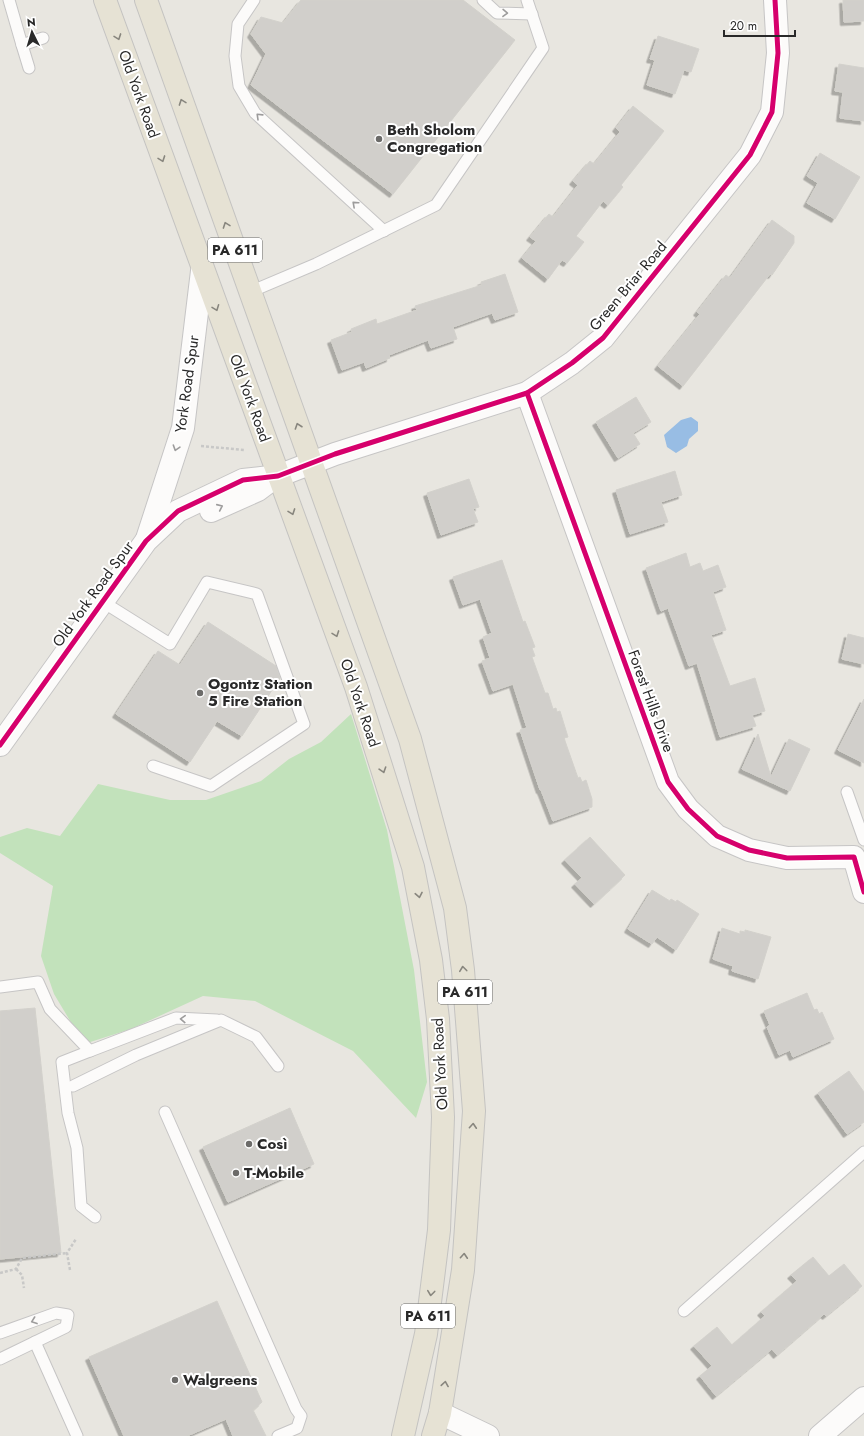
<svg xmlns="http://www.w3.org/2000/svg" width="864" height="1436" font-family="Jost,sans-serif">
  <defs>
    <filter id="shadow"><feDropShadow dx="-3.5" dy="3.5" stdDeviation="0" flood-color="#0004"/></filter>
  </defs>
  <rect width="100%" height="100%" fill="#e8e6e0"/>
  <polygon fill="#c2e2bb" points="351,714 387,830 414,970 427,1082 416,1118 353,1051 255,1001 203,996 131,1029 84,1044 54,994 41,956 53,886 0,853 0,837 27,828 60,836 98,784 170,800 206,800 261,781 289,759 321,742"/>
  <polygon fill="#98bde4" points="691,417 698,422 698,431 689,439 687,446 676,453 667,447 664,435 681,420"/>
  <g fill="#d1cfcb" stroke="#d3d1cc" filter="url(#shadow)">
    <polygon points="301,0 463,0 515,40 393,194 251,85 266,54 251,34 261,17 283,23"/>
    <polygon points="843,0 864,0 864,21 844,22"/>
    <polygon points="658,36 699,49 691,72 684,70 675,94 647,85 655,60 650,59"/>
    <polygon points="839,64 864,68 864,121 840,118 843,92 835,91"/>
    <polygon points="633,106 664,131 621,185 623,187 608,205 603,201 576,236 584,242 567,263 562,260 548,279 522,258 536,241 530,237 549,214 553,217 578,185 573,181 590,161 594,164 620,132 616,128"/>
    <polygon points="820,153 860,177 835,219 807,203 818,183 807,176"/>
    <polygon points="772,220 794,236 794,243 772,275 770,274 683,386 658,366 700,314 697,312 726,275 730,278"/>
    <polygon points="505,274 518,312 495,320 492,313 453,327 457,339 431,348 428,340 389,355 390,358 366,368 364,362 342,370 331,340 352,332 351,329 376,319 377,324 417,310 415,306 482,285 481,282"/>
    <polygon points="636,397 651,422 633,433 640,444 618,458 596,422"/>
    <polygon points="675,471 682,495 661,502 668,522 630,534 616,490"/>
    <polygon points="469,479 479,507 473,509 478,522 441,535 427,493"/>
    <polygon points="686,553 690,567 700,563 703,571 718,565 726,587 713,592 726,630 711,635 730,686 755,678 765,711 752,715 756,726 720,737 697,663 689,666 668,608 661,611 646,568"/>
    <polygon points="502,560 523,622 525,621 535,647 532,648 535,656 532,657 545,693 548,693 553,709 556,708 557,712 560,711 568,737 564,738 578,778 580,777 582,782 586,780 592,799 592,807 553,821 541,790 540,790 520,730 527,728 513,684 493,691 482,661 490,658 483,637 492,633 480,599 463,605 453,577"/>
    <polygon points="208,622 276,666 280,678 242,736 217,721 190,762 116,714 158,651 180,665"/>
    <polygon points="848,634 864,638 864,664 842,659"/>
    <polygon points="864,699 864,763 838,750"/>
    <polygon points="758,734 771,777 789,739 810,749 790,791 742,769"/>
    <polygon points="590,837 625,875 594,904 575,884 582,878 565,860"/>
    <polygon points="652,890 670,901 671,899 676,902 677,900 699,914 676,950 657,937 652,944 628,929"/>
    <polygon points="722,928 740,934 740,931 745,932 745,930 771,937 758,979 732,971 733,966 713,959"/>
    <polygon points="807,993 814,1010 817,1009 819,1014 822,1012 834,1039 793,1057 790,1050 779,1055 767,1027 770,1025 764,1011"/>
    <polygon points="35,1008 61,1253 0,1259 0,1011"/>
    <polygon points="849,1071 864,1092 864,1122 847,1134 818,1093"/>
    <polygon points="290,1108 314,1164 228,1202 203,1147"/>
    <polygon points="813,1257 829,1276 844,1264 862,1286 826,1316 824,1314 777,1355 772,1349 716,1396 700,1376 712,1366 694,1346 717,1327 732,1345 765,1316 761,1312 797,1281 791,1275"/>
    <polygon points="217,1301 262,1402 253,1410 266,1436 233,1436 226,1419 187,1436 124,1436 89,1357"/>
  </g>
  <g fill="none" stroke-linecap="round" stroke-linejoin="round">
    <defs>
      <g id="service">
        <polyline points="9,0 22,45 43,38"/>
        <polyline points="254,0 238,24 235,56 239,86 255,113 384,231"/>
        <polyline points="483,0 497,13 532,14"/>
        <polyline points="22,45 29,68"/>
        <polyline points="250,292 316,264 436,205 543,48 527,0"/>
        <polyline points="103,602 170,644 207,582 257,594 304,724 211,786 153,766"/>
        <polyline points="847,792 864,840"/>
        <polyline points="0,987 38,982 50,1009 90,1051 62,1062 68,1113 77,1148 81,1206 95,1217"/>
        <polyline points="90,1051 176,1018 217,1020"/>
        <polyline points="73,1086 136,1055 221,1020 256,1037 278,1066"/>
        <polyline points="165,1112 296,1409 301,1416 297,1428 278,1436"/>
        <polyline points="684,1311 864,1152"/>
        <polyline points="0,1333 56,1313 68,1315 66,1327 0,1359"/>
        <polyline points="35,1342 77,1436"/>
      </g>
      <g id="minor">
        <polyline points="527,393 668,782 688,809 717,836 749,850 787,858 854,857 864,892"/>
        <polyline points="211,511 258,490 274,478"/>
        <polyline points="147,539 183,428 202,271"/>
        <polyline points="0,745 146,541 178,511 243,480 278,476 335,454 527,393 572,363 603,338 750,155 772,112 778,53 775,0"/>
        <polyline points="440,1413 488,1436"/>
        <polyline points="820,1436 864,1398"/>
      </g>
      <g id="trunk">
        <polyline points="105,0 356,687 413,867 431,960 438,1019 443,1117 439,1230 426,1334 403,1436"/>
        <polyline points="146,0 410,739 455,908 463,970 474,1111 463,1270 440,1413 433,1436"/>
      </g>
    </defs>
    <use href="#service" stroke="#c6c5c5" stroke-width="13"/>
    <use href="#minor" stroke="#c6c5c5" stroke-width="24"/>
    <use href="#trunk" stroke="#c4c3c1" stroke-width="24"/>
    <g stroke="#c8c8c7" stroke-width="2.5" stroke-dasharray="3 2" stroke-linecap="butt">
      <polyline points="201,446 244,450"/>
      <polyline points="16,1269 22,1275 24,1288"/>
      <polyline points="70,1270 67,1253 76,1239"/>
      <polyline points="0,1273 16,1269 22,1258 67,1253"/>
    </g>
    <use href="#service" stroke="#fcfbfa" stroke-width="11"/>
    <use href="#minor" stroke="#fcfbfa" stroke-width="22"/>
    <use href="#trunk" stroke="#e6e2d4" stroke-width="22"/>
    <defs>
      <g id="cycleway">
        <polyline points="527,393 668,782 688,809 717,836 749,850 787,858 854,857 864,892"/>
        <polyline points="0,745 146,541 178,511 243,480 278,476 335,454 527,393 572,363 603,338 750,155 772,112 778,53 775,0"/>
      </g>
    </defs>
    <use href="#cycleway" stroke="#fff" stroke-width="8"/>
    <use href="#cycleway" stroke="#d6006c" stroke-width="5"/>
  </g>
  <defs><path id="oneway-chevron" d="M-2-3.5L2.5 0L-2 3.5" fill="none" stroke-width="1.6" stroke-linecap="round" stroke-linejoin="round"/></defs>
  <g stroke="#9d9c9c">
    <use href="#oneway-chevron" transform="translate(505 13) rotate(1)"/>
    <use href="#oneway-chevron" transform="translate(259 116) rotate(-136)"/>
    <use href="#oneway-chevron" transform="translate(355 204) rotate(-138)"/>
    <use href="#oneway-chevron" transform="translate(176 448) rotate(108)"/>
    <use href="#oneway-chevron" transform="translate(220 507) rotate(-24)"/>
    <use href="#oneway-chevron" transform="translate(183 1019) rotate(-177)"/>
    <use href="#oneway-chevron" transform="translate(34 1321) rotate(160)"/>
  </g>
  <g stroke="#88867e">
    <use href="#oneway-chevron" transform="translate(118 37) rotate(70)"/>
    <use href="#oneway-chevron" transform="translate(182 102) rotate(-110)"/>
    <use href="#oneway-chevron" transform="translate(162 159) rotate(70)"/>
    <use href="#oneway-chevron" transform="translate(226 225) rotate(-110)"/>
    <use href="#oneway-chevron" transform="translate(216 308) rotate(69)"/>
    <use href="#oneway-chevron" transform="translate(298 426) rotate(-109)"/>
    <use href="#oneway-chevron" transform="translate(292 512) rotate(70)"/>
    <use href="#oneway-chevron" transform="translate(336 634) rotate(70)"/>
    <use href="#oneway-chevron" transform="translate(383 770) rotate(72)"/>
    <use href="#oneway-chevron" transform="translate(419 895) rotate(79)"/>
    <use href="#oneway-chevron" transform="translate(463 969) rotate(-97)"/>
    <use href="#oneway-chevron" transform="translate(473 1126) rotate(-86)"/>
    <use href="#oneway-chevron" transform="translate(464 1256) rotate(-86)"/>
    <use href="#oneway-chevron" transform="translate(431 1293) rotate(97)"/>
    <use href="#oneway-chevron" transform="translate(445 1384) rotate(-81)"/>
  </g>
  <g fill="#6c6b69" stroke="#fff" stroke-width="1.5">
    <circle cx="379" cy="139" r="4"/>
    <circle cx="200" cy="693" r="4"/>
    <circle cx="249" cy="1144" r="4"/>
    <circle cx="236" cy="1173" r="4"/>
    <circle cx="175" cy="1380" r="4"/>
  </g>
  <g text-anchor="middle" dominant-baseline="central" stroke-width="4" stroke-linejoin="round" paint-order="stroke">
    <g fill="#fff" stroke="#696969" stroke-width="1">
      <rect x="208" y="238" width="54" height="24" rx="3"/>
      <rect x="438" y="980" width="54" height="24" rx="3"/>
      <rect x="401" y="1304" width="54" height="24" rx="3"/>
    </g>
    <g font-size="14" font-weight="bold" fill="#292929">
      <text x="235" y="250">PA 611</text>
      <text x="465" y="992">PA 611</text>
      <text x="428" y="1316">PA 611</text>
    </g>
    <g font-size="15" fill="#292929" stroke="#fff">
      <text transform="translate(139 94) rotate(70)">Old York Road</text>
      <text transform="translate(628 286) rotate(-50)">Green Briar Road</text>
      <text transform="translate(187 384) rotate(-82)">York Road Spur</text>
      <text transform="translate(250 398) rotate(70)">Old York Road</text>
      <text transform="translate(93 594) rotate(-54)">Old York Road Spur</text>
      <text transform="translate(651 701) rotate(70)">Forest Hills Drive</text>
      <text transform="translate(360 703) rotate(71)">Old York Road</text>
      <text transform="translate(440 1064) rotate(-93)">Old York Road</text>
    </g>
    <g font-size="15" font-weight="bold" fill="#292929" stroke="#fff" text-anchor="start">
      <text x="387" y="130">Beth Sholom<tspan x="387" dy="17">Congregation</tspan></text>
      <text x="208" y="684">Ogontz Station<tspan x="208" dy="17">5 Fire Station</tspan></text>
      <text x="257" y="1144">Così</text>
      <text x="244" y="1173">T-Mobile</text>
      <text x="183" y="1380">Walgreens</text>
    </g>
  </g>
  <g transform="translate(32 32) rotate(355)" stroke="#ffffff" stroke-width="3" paint-order="stroke">
  <path d="M0-3L7 15L0 10L-7 15Z" fill="#292929"/>
  <text y="-6" font-size="11" font-weight="bold" text-anchor="middle" fill="#292929">N</text>
  </g>
  <path d="M724 30v6h71v-6" fill="none" stroke="#292929" stroke-width="2"/>
  <text x="730" y="30" font-size="12" fill="#292929" stroke="#ffffff" stroke-width="3" paint-order="stroke">20 m</text>
</svg>
